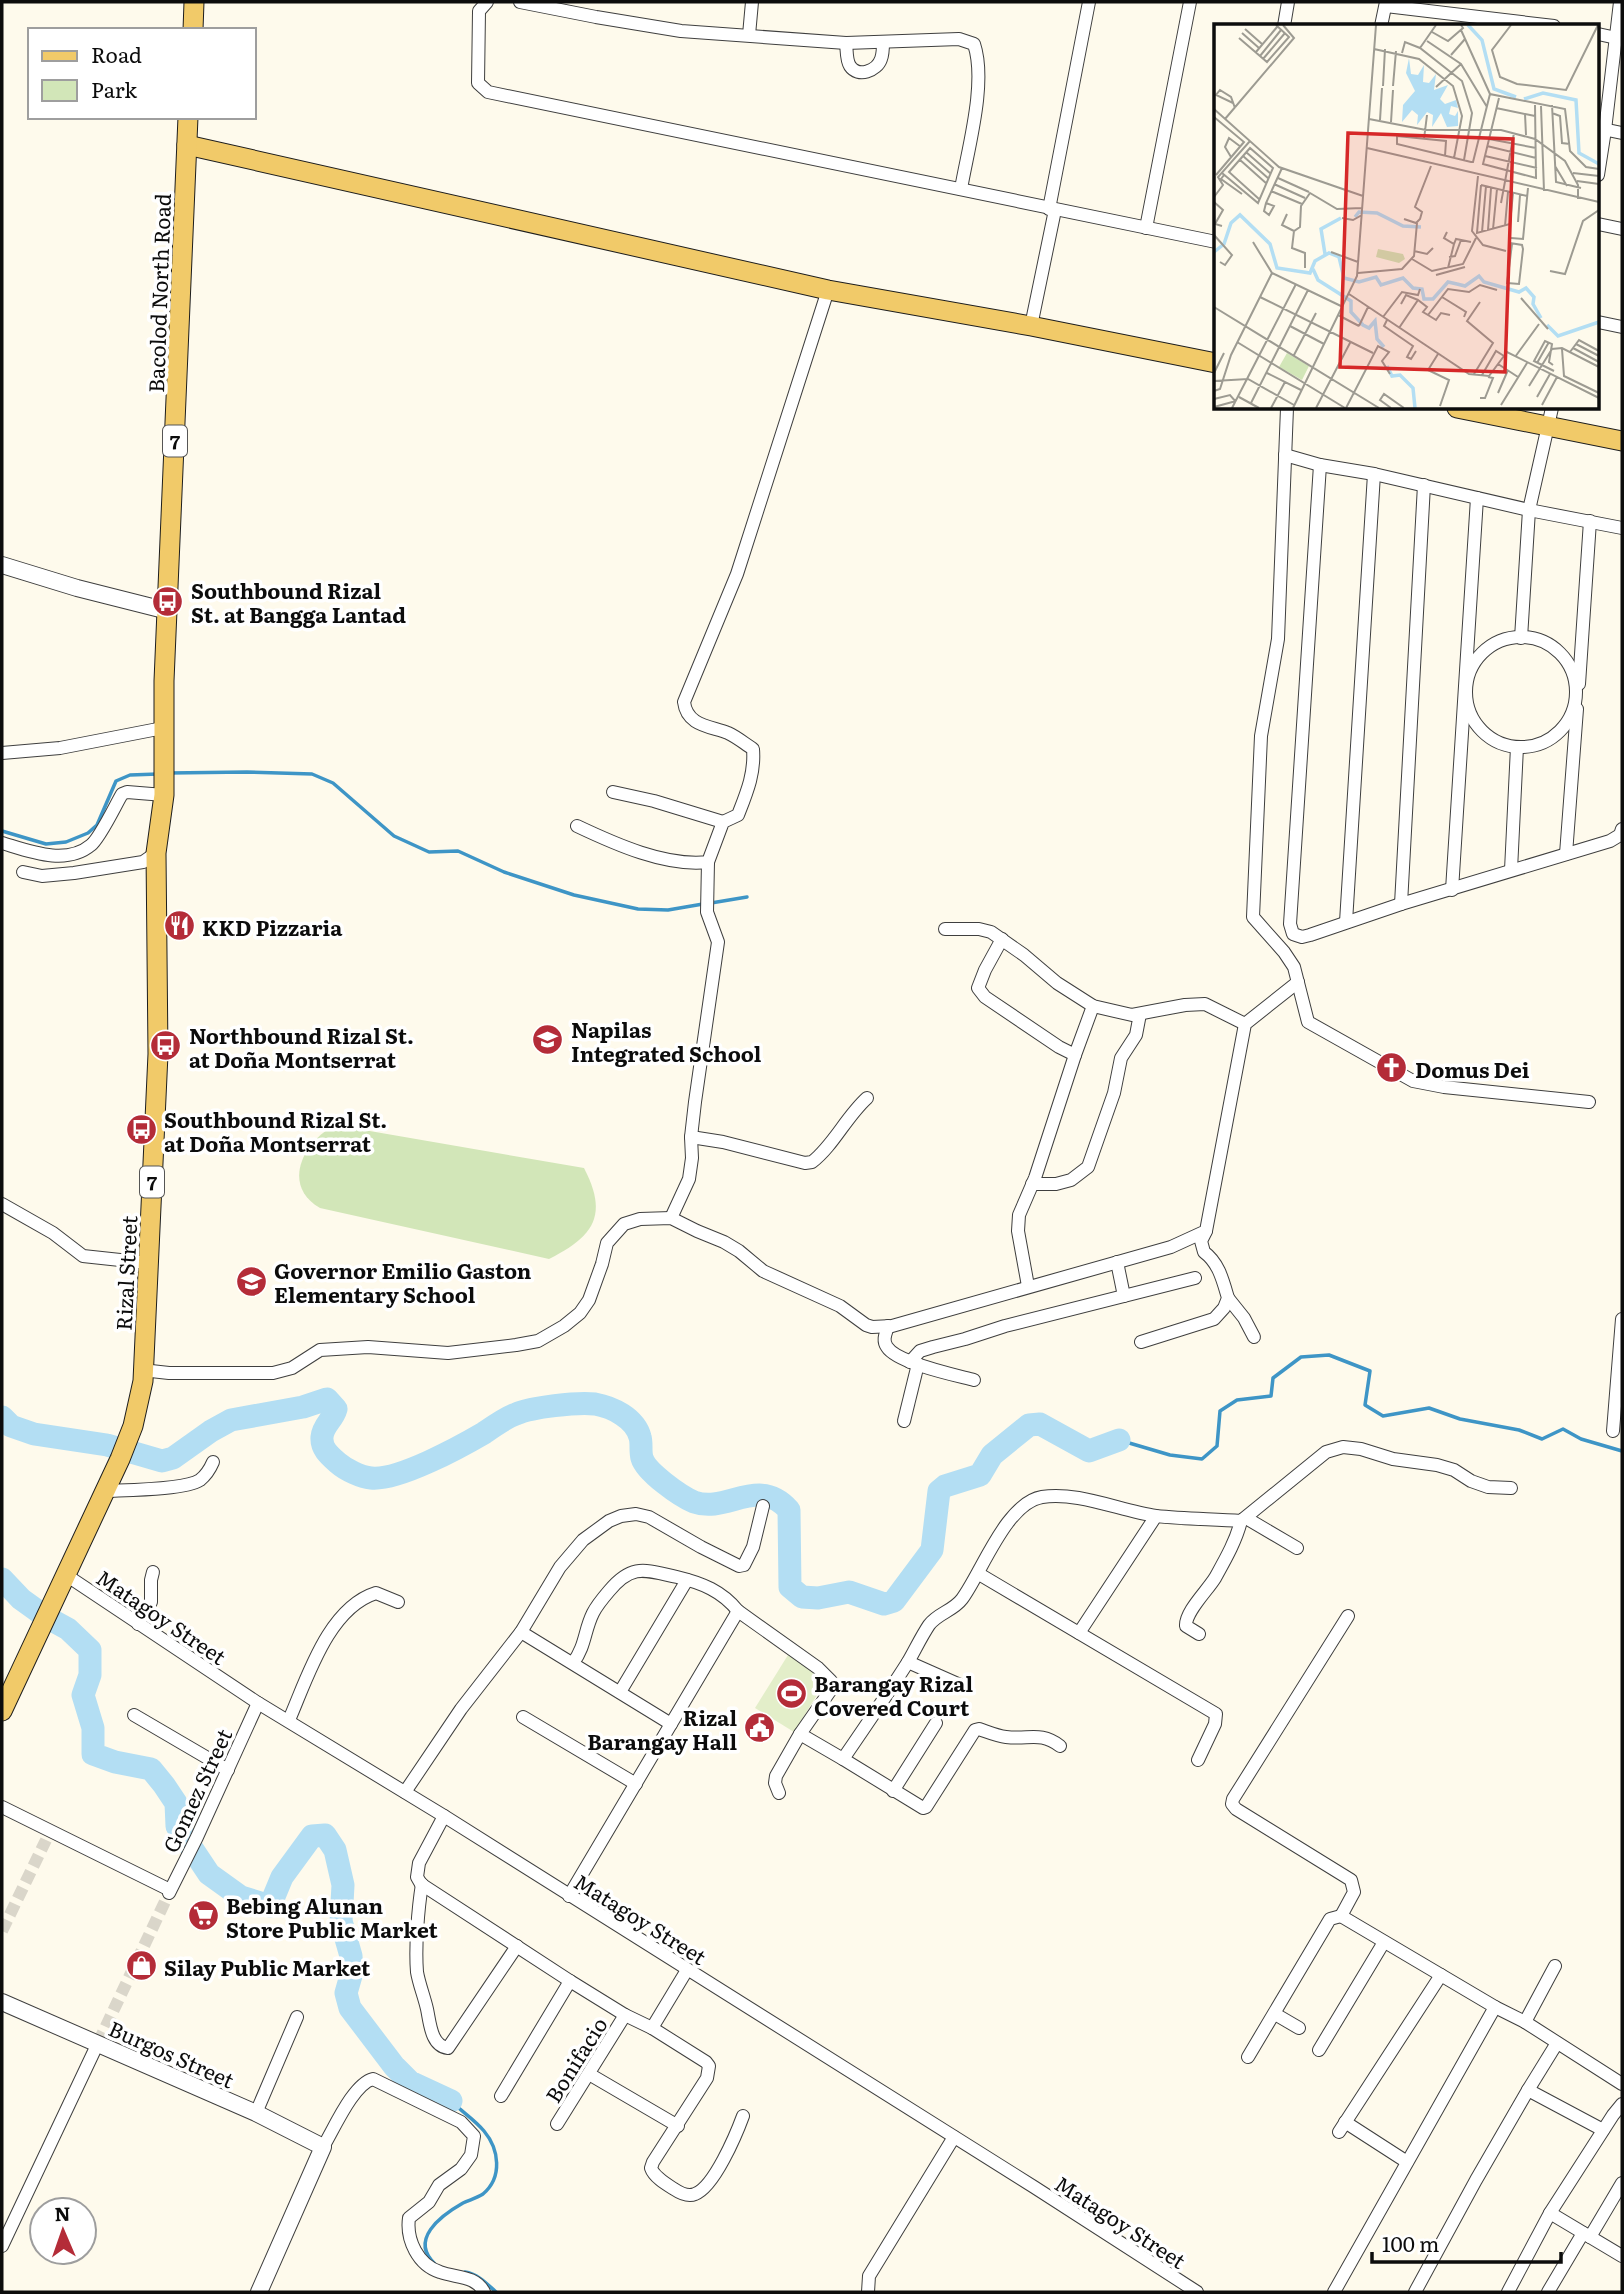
<svg xmlns="http://www.w3.org/2000/svg" width="1624" height="2294" font-family="Literata,serif">
  <rect width="100%" height="100%" fill="#fefaec"/>
  <path fill="#d2e6b8" d="M335 1125 584 1168C609 1216 593 1237 549 1259L320 1208C281 1185 303 1142 335 1125Z"/>
  <polygon fill="#e3eec9" points="788,1655 827,1679 794,1732 755,1708"/>
  <g fill="none" stroke-linecap="round" stroke-linejoin="round">
    <g stroke="#3e95c6" stroke-width="3.5">
      <polyline points="169,773 247,772 312,774 333,783 394,836 429,852 458,851 504,872 574,895 638,909 668,910 703,904"/>
      <polyline points="2,831 46,844 66,842 88,833 97,825 116,781 130,775 158,774"/>
      <polyline points="711,903 747,897"/>
      <polyline points="1119,1440 1170,1455 1202,1459 1217,1446 1220,1411 1237,1400 1271,1396 1273,1378 1301,1357 1329,1355 1370,1371 1365,1405 1383,1416 1429,1408 1460,1419 1519,1430 1542,1439 1563,1429 1581,1439 1622,1451"/>
      <path d="M435 2264C409 2240 440 2216 463 2203 469 2200 477 2198 483 2194 503 2177 499 2149 484 2131 475 2120 461 2111 451 2101"/>
      <path d="M465 2272C478 2274 487 2284 496 2292"/>
    </g>
    <g stroke="#b3def3" stroke-width="23">
      <path d="M2 1417 11 1426 34 1434 107 1445 162 1461 173 1458 211 1431 231 1420 303 1407 327 1399 336 1409C333 1420 323 1425 322 1437 321 1449 330 1456 338 1463 346 1470 361 1477 371 1478 398 1481 460 1447 484 1433 494 1426 505 1418 516 1414 532 1407 577 1402 595 1404 612 1407 635 1418 640 1437 642 1443 640 1451 642 1458 646 1472 680 1496 694 1502 727 1514 758 1475 789 1510L790 1587 802 1597 818 1598 849 1592 884 1604 894 1601 932 1550 939 1491 945 1486 980 1475 992 1455 1029 1425 1040 1424 1089 1451 1119 1440"/>
      <polyline points="2,1579 21,1599 46,1617 68,1629 90,1650 90,1675 83,1695 93,1728 93,1754 115,1762 151,1769 164,1785 176,1803 177,1826 209,1874 241,1897 270,1906 282,1877 312,1836 325,1835 335,1850 343,1885 341,1921 351,1956 352,1972 346,1993 350,2008 394,2066 410,2082 451,2101"/>
    </g>
    <g stroke="#dad6ca" stroke-width="12" stroke-dasharray="12 6" stroke-linecap="butt">
      <polyline points="2,1931 46,1840"/>
      <polyline points="98,2043 169,1893"/>
    </g>
    <defs>
      <g id="minor">
        <polyline points="487,2 479,11 478,83 488,92 1216,242"/>
        <path d="M520 2 596 17 681 31 846 43 959 39 974 44C987 83 968 148 961 189"/>
        <polyline points="1386,6 1554,26"/>
        <polyline points="1284,26 1288,2"/>
        <polyline points="1381,26 1386,2"/>
        <polyline points="1598,34 1621,39"/>
        <polyline points="749,35 752,2"/>
        <path d="M846 43C847 50 846 60 850 66 858 78 877 71 881 59 883 54 883 47 883 42"/>
        <polyline points="1598,128 1622,133"/>
        <polyline points="1598,175 1605,130 1620,2"/>
        <polyline points="1049,209 1089,2"/>
        <polyline points="1598,224 1622,229"/>
        <polyline points="1146,228 1190,2"/>
        <polyline points="1598,322 1622,327"/>
        <polyline points="1031,326 1055,210"/>
        <polyline points="1287,408 1278,639 1261,736 1253,917 1284,952 1294,967 1308,1022 1413,1081 1444,1087 1589,1102"/>
        <polyline points="1285,455 1320,465 1374,474 1529,510 1622,528"/>
        <polyline points="1320,465 1290,924 1293,934 1302,937 1310,935 1401,904 1610,841 1620,835 1622,829"/>
        <circle cx="1521" cy="692" r="55"/>
        <polyline points="1521,638 1529,510 1552,408"/>
        <polyline points="1579,684 1590,521"/>
        <polyline points="2,753 60,748 163,728"/>
        <polyline points="613,792 654,801 723,822"/>
        <path d="M577 826C615 844 666 867 708 862L723 822 738 815C747 792 755 773 753 749 745 744 737 737 728 733 710 726 687 726 684 702L737 574 828 290"/>
        <path d="M2 843C29 851 66 866 91 845 100 838 115 806 122 794L127 792 164 795"/>
        <polyline points="1566,854 1577,709"/>
        <polyline points="1511,870 1517,747"/>
        <polyline points="23,872 42,876 74,873 143,862 156,853"/>
        <polyline points="1452,890 1477,498"/>
        <polyline points="1401,904 1424,485"/>
        <polyline points="1346,922 1374,474"/>
        <polyline points="945,929 979,929 991,932 1024,955 1057,983 1093,1006 1132,1015 1185,1005 1205,1004 1245,1024"/>
        <polyline points="1002,939 985,970 978,988 985,997 1059,1047 1075,1055 1093,1006"/>
        <path d="M691 1137 723 1142 805 1163 812 1162C833 1146 846 1117 867 1098"/>
        <polyline points="1032,1184 1056,1184 1071,1180 1088,1167 1114,1093 1121,1058 1136,1035 1140,1014"/>
        <polyline points="2,1204 53,1233 83,1256 148,1263"/>
        <polyline points="671,1218 689,1179 692,1158 691,1137 695,1102 718,942 707,912 708,862"/>
        <polyline points="1117,1262 1124,1296"/>
        <polyline points="1028,1286 1018,1231 1019,1215 1035,1178 1075,1055"/>
        <polyline points="1228,1298 1244,1318 1254,1337"/>
        <path d="M888 1326C886 1333 882 1340 887 1347 897 1363 955 1375 974 1380"/>
        <path d="M1141 1342 1214 1319 1224 1308 1228 1298C1223 1281 1219 1263 1204 1252L1201 1241 1206 1231"/>
        <polyline points="910,1362 920,1351 933,1347 965,1339 1005,1326 1195,1278"/>
        <polyline points="142,1370 169,1373 273,1373 292,1368 320,1350 368,1347 448,1353 516,1345 538,1341 564,1326 580,1313 589,1300 602,1264 607,1243 624,1224 640,1219 671,1218 697,1231 724,1242 739,1251 763,1271 840,1306 866,1325 872,1327 892,1326 1171,1247 1206,1231 1245,1024 1298,982"/>
        <polyline points="904,1421 918,1364"/>
        <polyline points="1613,1431 1622,1319"/>
        <path d="M106 1491C125 1490 185 1490 200 1480 205 1476 210 1469 213 1462"/>
        <polyline points="1246,1518 1297,1548"/>
        <polyline points="979,1574 1216,1714 1215,1724 1198,1760"/>
        <polyline points="66,1575 258,1703 444,1816 1034,2187 1197,2292"/>
        <polyline points="138,1624 151,1602 151,1580 153,1572"/>
        <polyline points="521,1632 671,1724"/>
        <polyline points="1079,1633 1156,1516"/>
        <path d="M1199 1634 1186 1626C1185 1612 1207 1591 1215 1578 1225 1560 1236 1541 1241 1521"/>
        <polyline points="908,1662 960,1685"/>
        <path d="M573 1663C586 1645 584 1631 593 1613 597 1605 603 1598 609 1591 632 1563 645 1570 677 1577 702 1583 722 1591 738 1611"/>
        <polyline points="620,1692 687,1580"/>
        <polyline points="134,1715 228,1770"/>
        <polyline points="523,1717 636,1784"/>
        <path d="M289 1720C307 1679 328 1608 376 1593L398 1602"/>
        <path d="M843 1759 923 1808 926 1807 975 1730 979 1729C988 1732 997 1736 1006 1737 1029 1740 1040 1731 1060 1746"/>
        <polyline points="893,1791 936,1723"/>
        <polyline points="405,1792 461,1709 521,1632 560,1567 583,1540 609,1521 621,1516 636,1514 649,1517 701,1547 739,1566 744,1565 753,1547 763,1506"/>
        <polyline points="779,1793 775,1783 776,1776 800,1734"/>
        <polyline points="2,1807 170,1890"/>
        <path d="M444 1816 419 1863 417 1877 421 1884 570 1981 625 2015 652 2028 706 2062 709 2066 707 2078 653 2162 651 2168C654 2177 666 2184 674 2189 680 2193 688 2197 695 2194 714 2187 736 2135 743 2116"/>
        <path d="M422 1884C418 1909 415 1947 417 1972 419 1984 424 1996 427 2009 430 2023 431 2046 448 2048L517 1946"/>
        <polyline points="169,1893 197,1837 258,1703"/>
        <path d="M569 1896 738 1611 818 1668 831 1681 830 1691 800 1734 843 1759C865 1727 887 1695 908 1662 915 1650 921 1637 929 1625 938 1613 953 1611 962 1599 982 1572 1006 1503 1042 1497 1077 1491 1121 1511 1156 1516 1184 1519 1213 1519 1241 1521L1326 1452 1343 1447 1361 1449 1393 1459 1437 1465 1454 1470 1471 1481 1488 1487 1511 1488"/>
        <polyline points="1495,2007 1525,2022 1622,2084"/>
        <polyline points="1275,2014 1299,2028"/>
        <polyline points="1525,2022 1555,1966"/>
        <polyline points="652,2028 687,1970"/>
        <polyline points="1319,2050 1384,1942"/>
        <polyline points="1248,2057 1330,1919 1341,1916"/>
        <polyline points="589,2074 678,2126"/>
        <polyline points="1528,2090 1557,2043"/>
        <polyline points="501,2096 570,1981"/>
        <polyline points="256,2113 297,2017"/>
        <polyline points="1345,2122 1407,2162"/>
        <polyline points="557,2124 625,2015"/>
        <polyline points="1339,2132 1441,1975"/>
        <path d="M323 2147C334 2129 353 2084 373 2079L461 2122 474 2136 471 2155 461 2169 439 2185 429 2202 409 2218C406 2240 418 2265 440 2272 456 2278 475 2275 484 2292"/>
        <polyline points="1550,2213 1622,2256"/>
        <polyline points="1590,2237 1622,2183"/>
        <polyline points="2,2246 98,2043"/>
        <polyline points="868,2292 869,2276 954,2137"/>
        <polyline points="1334,2292 1495,2007 1341,1916 1354,1892 1351,1880 1236,1809 1232,1804 1233,1799 1348,1616"/>
        <polyline points="1415,2292 1476,2180 1528,2090 1603,2130"/>
        <polyline points="1508,2292 1550,2213 1613,2115 1622,2104"/>
        <polyline points="1548,2292 1583,2233"/>
      </g>
      <g id="tertiary">
        <polyline points="2,565 77,588 168,611"/>
        <polyline points="2,2002 256,2113 323,2147 259,2292"/>
      </g>
      <g id="primary">
        <polyline points="193,30 194,2"/>
        <polyline points="187,145 828,290 1031,326 1216,363"/>
        <polyline points="1457,408 1622,441"/>
        <polyline points="2,1711 120,1459 133,1426 143,1381 158,1054 156,853 164,795 164,681 188,117"/>
      </g>
    </defs>
    <use href="#minor" stroke="#3f3f3f" stroke-width="14"/>
    <use href="#tertiary" stroke="#3f3f3f" stroke-width="18"/>
    <use href="#primary" stroke="#1d1d1d" stroke-width="21"/>
    <use href="#minor" stroke="#fff" stroke-width="12"/>
    <use href="#tertiary" stroke="#fff" stroke-width="16"/>
    <use href="#primary" stroke="#f1ca69" stroke-width="19"/>
  </g>
  <defs>
    <symbol id="bus-disc" viewBox="-11 -11 22 22"><circle r="9.5" fill="#b42c38" stroke="#fff"/><path d="M-5-6H5V4H4V6H2V4H-2V6H-4V4H-5ZM-3.5-4V0h7V-4ZM-3.5 1.2v1.5H-2V1.2ZM2 1.2v1.5H3.5V1.2Z" fill="#fff"/></symbol>
    <symbol id="restaurant-disc" viewBox="-11 -11 22 22"><circle r="9.5" fill="#b42c38" stroke="#fff"/><path d="M-5-6h1v4h1v-4h1v4h1v-4h1v5L-1.5 .5V6h-2V.5L-5-1ZM5-6V6H3V1.5H1.5Q1.5-4 5-6Z" fill="#fff"/></symbol>
    <symbol id="school-disc" viewBox="-11 -11 22 22"><circle r="9.5" fill="#b42c38" stroke="#fff"/><path d="M0-5L7-2L0 1L-7-2ZM-4 1L0 2.5L4 1V4Q0 6-4 4Z" fill="#fff"/></symbol>
    <symbol id="church-disc" viewBox="-11 -11 22 22"><circle r="9.5" fill="#b42c38" stroke="#fff"/><path d="M-1.2-6h2.4v3.5h3.3v2.4h-3.3V6h-2.4V-.1h-3.3v-2.4h3.3Z" fill="#fff"/></symbol>
    <symbol id="stadium-disc" viewBox="-11 -11 22 22"><circle r="9.5" fill="#b42c38" stroke="#fff"/><path d="M0-5a6.5 5 0 1 0 0 10a6.5 5 0 1 0 0-10ZM-3.5-1.8h7v3.6h-7Z" fill="#fff"/></symbol>
    <symbol id="civic-disc" viewBox="-11 -11 22 22"><circle r="9.5" fill="#b42c38" stroke="#fff"/><path d="M-.6-6.5H3V-4.5H.6V-3L4-1V1h2V6H-6V1h2V-1L-.6-3ZM-1.2 2.5V6h2.4V2.5Z" fill="#fff"/></symbol>
    <symbol id="supermarket-disc" viewBox="-11 -11 22 22"><circle r="9.5" fill="#b42c38" stroke="#fff"/><path d="M-6-5.5h2.5l.6 2H6L4.5 2H-2.5L-4.4-4H-6ZM-1.5 3.2a1.3 1.3 0 1 0 .1 0ZM3 3.2a1.3 1.3 0 1 0 .1 0Z" fill="#fff"/></symbol>
    <symbol id="shop-disc" viewBox="-11 -11 22 22"><circle r="9.5" fill="#b42c38" stroke="#fff"/><path d="M-5-2.5h2.3a2.7 3.5 0 0 1 5.4 0H5L5.5 6h-11ZM-1.5-2.5h3a1.5 2.3 0 0 0-3 0Z" fill="#fff"/></symbol>
  </defs>
  <g fill-rule="evenodd">
    <use href="#bus-disc" x="150" y="584" width="35" height="35"/>
    <use href="#restaurant-disc" x="162" y="908" width="35" height="35"/>
    <use href="#school-disc" x="530" y="1022" width="35" height="35"/>
    <use href="#bus-disc" x="148" y="1028" width="35" height="35"/>
    <use href="#church-disc" x="1374" y="1050" width="35" height="35"/>
    <use href="#bus-disc" x="124" y="1112" width="35" height="35"/>
    <use href="#school-disc" x="234" y="1264" width="35" height="35"/>
    <use href="#stadium-disc" x="774" y="1676" width="35" height="35"/>
    <use href="#civic-disc" x="742" y="1710" width="35" height="35"/>
    <use href="#supermarket-disc" x="186" y="1898" width="35" height="35"/>
    <use href="#shop-disc" x="124" y="1948" width="35" height="35"/>
  </g>
  <g text-anchor="middle" dominant-baseline="central" stroke-width="7" stroke-linejoin="round" paint-order="stroke">
    <g fill="#fff" stroke="#555" stroke-width="2">
      <rect x="163" y="425.5" width="24" height="31" rx="5"/>
      <rect x="140" y="1166.5" width="24" height="31" rx="5"/>
    </g>
    <g font-size="19" font-weight="bold" fill="#0c0c0c">
      <text x="175" y="441">7</text>
      <text x="152" y="1182">7</text>
    </g>
    <g font-size="21" fill="#0c0c0c" stroke="#fff">
      <text transform="translate(158 293) rotate(-88)">Bacolod North Road</text>
      <text transform="translate(125 1273) rotate(-87)">Rizal Street</text>
      <text transform="translate(162 1616) rotate(34)">Matagoy Street</text>
      <text transform="translate(196 1790) rotate(-65)">Gomez Street</text>
      <text transform="translate(641 1918) rotate(32)">Matagoy Street</text>
      <text transform="translate(172 2053) rotate(24)">Burgos Street</text>
      <text transform="translate(575 2059) rotate(-58)">Bonifacio</text>
      <text transform="translate(1121 2221) rotate(33)">Matagoy Street</text>
    </g>
    <g font-size="21" font-weight="bold" fill="#0c0c0c" stroke="#fff" text-anchor="start">
      <text x="191" y="589">Southbound Rizal<tspan x="191" dy="24">St. at Bangga Lantad</tspan></text>
      <text x="202" y="926">KKD Pizzaria</text>
      <text x="571" y="1028">Napilas<tspan x="571" dy="24">Integrated School</tspan></text>
      <text x="189" y="1034">Northbound Rizal St.<tspan x="189" dy="24">at Doña Montserrat</tspan></text>
      <text x="1415" y="1068">Domus Dei</text>
      <text x="164" y="1118">Southbound Rizal St.<tspan x="164" dy="24">at Doña Montserrat</tspan></text>
      <text x="274" y="1269">Governor Emilio Gaston<tspan x="274" dy="24">Elementary School</tspan></text>
      <text x="814" y="1682">Barangay Rizal<tspan x="814" dy="24">Covered Court</tspan></text>
      <text x="737" y="1716" text-anchor="end">Rizal<tspan x="737" dy="24">Barangay Hall</tspan></text>
      <text x="226" y="1904">Bebing Alunan<tspan x="226" dy="24">Store Public Market</tspan></text>
      <text x="164" y="1966">Silay Public Market</text>
    </g>
  </g>
  <g transform="translate(1214 24)">
    <rect width="385" height="385" fill="#fefaec"/>
    <path d="M164 225 189 230 191 235 185 239 162 233ZM73 329 95 342 88 356 65 343Z" fill="#d2e6b8"/>
    <path d="M195 34 197 50 204 51 210 41 209 58 215 59 222 50 220 66 234 61 226 75 231 80 242 76 244 84 237 82 235 90 241 92 244 87V102L233 103 227 89 218 103 219 91 213 88 203 101 204 91 198 86 188 98 189 81 201 67 192 49Z" fill="#b3def3"/>
    <path fill="none" stroke="#b3def3" stroke-width="3.5" d="M254 1 268 16 280 65 302 73M310 75 329 69 362 76 365 129 385 140M141 193 145 188 163 189 189 202 207 203M0 228 10 220 17 199 26 191 56 220 63 244 96 249 101 237 115 229 125 233 130 254 145 258 162 253 167 261 189 254 199 264 208 265 210 275H219L234 258 243 260M111 230 107 205 127 194M99 245 104 256 137 277V288L149 301 155 304 161 297 163 315 170 323M243 260 251 262 265 252 270 258 305 268 312 264 320 273 319 280 327 294M333 301 344 312 385 298M173 342 178 352 186 351 199 364 201 384"/>
    <path fill="none" stroke="#9d9b92" stroke-width="2" d="M297 1 278 26 286 53 303 60 352 66 384 1M31 5 48 20M247 6 276 70 351 85 356 127 372 143 385 145M218 8 234 17 249 4 247 1M28 9 45 24M25 14 53 38 75 13 62 1M213 17 247 40 273 83M206 24 222 1M160 25 205 35 239 62 248 92 240 134M42 28 63 3M188 29 191 18 206 24 248 57 258 89 250 136M237 31 251 15M46 32 67 6M49 35 71 9M169 62 171 25M179 62 182 27M222 63 247 40M285 74 269 140 322 154 321 81M19 79 2 71 6 66 17 73 21 84M338 81 342 158 367 164M327 82 330 167M282 84 321 92M0 85 65 143 149 172M338 89 346 92 348 119 356 120M311 90 312 111M0 93 30 118 2 151M11 95 80 14 69 1M155 95 212 106H287L321 115 351 137 364 161V175M166 96 168 64M177 98 179 66M210 115 213 91M275 115 322 124M273 122 322 134M153 124 385 178M32 128 57 150M29 132 55 155M231 132 232 117 183 112V120L257 138H259L276 70M271 132 323 144M17 133 11 123 15 114 27 123M25 135 53 160M341 142 353 162M8 149 44 179 59 144 36 124 15 148 45 175M359 149 385 152M10 151 7 155 28 170M264 152 258 207 269 221 292 227M64 154 95 168M363 157 385 160M60 160 91 174M267 161 263 209 296 200 299 169M267 161 313 172M57 167 88 180M0 173 9 161 4 153 36 117M0 178 9 186 1 200 8 202M52 179 60 182 55 191 50 187 52 179 68 144M287 179 300 109M73 190 68 201 80 207 86 203 87 182 96 169 123 185 148 184M128 194 139 196 148 191M190 195 202 199 206 195 208 188 201 183 217 142M304 198 306 171M291 202 294 168M279 205 283 165M274 206 277 164M80 207 78 224 91 229V244M233 208 230 214 240 220 242 215 257 218M268 208 272 162M0 211 18 231 11 241 6 238M297 214 309 215 314 164M39 218 58 249 129 283M200 227 213 230 219 224M117 228 144 238M235 233 241 232 247 216M198 235 218 247 249 240 262 214M234 244 240 220M336 247 351 250 369 197 385 186M144 249 188 245 200 232 203 199M222 251 251 243M293 259 305 260 309 225 308 221 296 219M293 260 298 220M135 270 255 350 275 352 293 328 385 374M46 273 159 329M228 273 252 288 250 293M307 274 334 305M187 280 192 271 204 276M0 283 165 384M124 291 145 302M214 291 222 296 227 289 236 291M169 293 188 268 204 271 206 265M173 296 170 302 199 322 193 333 197 335 202 327M76 302 110 320M145 302 154 283M185 304 204 276 213 283 209 288 214 291 234 265 255 268 266 261 283 266M23 318 131 384M362 320 385 332M359 324 385 338M348 325 350 352 385 369M356 328 365 316 385 327M224 330 214 346 235 356 226 382M80 331 102 289M301 333 325 300M323 339 335 318M284 340 304 353M339 341 335 338 338 320 331 317 320 337 340 347M0 349 10 329M53 349 87 366M260 350 279 319 253 297 266 278M268 351 282 327 290 332M0 357 34 355 80 381M315 362 338 325 348 324 385 343M0 367 6 365 17 331 58 249M284 369 294 346M25 373 45 384M323 373 336 350M266 374H271L279 354 274 353M0 375 16 371 22 378M37 379 94 266M287 381 313 339M328 381 343 353M0 383 22 377M18 384 82 260M57 384 71 358M79 384 143 252 162 1M102 384 137 317M132 384 164 322 175 328 168 337 176 350M177 384 166 376 170 370 190 384"/>
    <path fill="#d62828" fill-opacity="0.15" stroke="#d62828" stroke-width="3.5" d="M134 109 299 115 291 348 126 343Z"/>
    <rect width="385" height="385" fill="none" stroke="#0c0c0c" stroke-width="3.5"/>
  </g>
  <rect width="1624" height="2294" fill="none" stroke="#0c0c0c" stroke-width="7"/>
  <rect x="28" y="28" width="228" height="91" fill="#ffffff" stroke="#9e9e9e" stroke-width="2"/>
  <rect x="42" y="51" width="35" height="10" fill="#f1ca69" stroke="#9e9e9e" stroke-width="2"/>
  <text x="91" y="63" font-size="21" fill="#0c0c0c">Road</text>
  <rect x="42" y="80" width="35" height="21" fill="#d2e6b8" stroke="#9e9e9e" stroke-width="2"/>
  <text x="91" y="98" font-size="21" fill="#0c0c0c">Park</text>
  <g transform="translate(63 2231) rotate(358)"><circle r="33" fill="#ffffff" stroke="#9e9e9e" stroke-width="2"/>
  <path d="M0-5L12 26L0 18L-12 26Z" fill="#b42c38"/>
  <text y="-10" font-size="19" font-weight="bold" text-anchor="middle" fill="#0c0c0c">N</text>
  </g>
  <path d="M1372 2252v10h189v-10" fill="none" stroke="#0c0c0c" stroke-width="3.5"/>
  <text x="1382" y="2252" font-size="21" fill="#0c0c0c" stroke="#ffffff" stroke-width="5" paint-order="stroke">100 m</text>
</svg>
